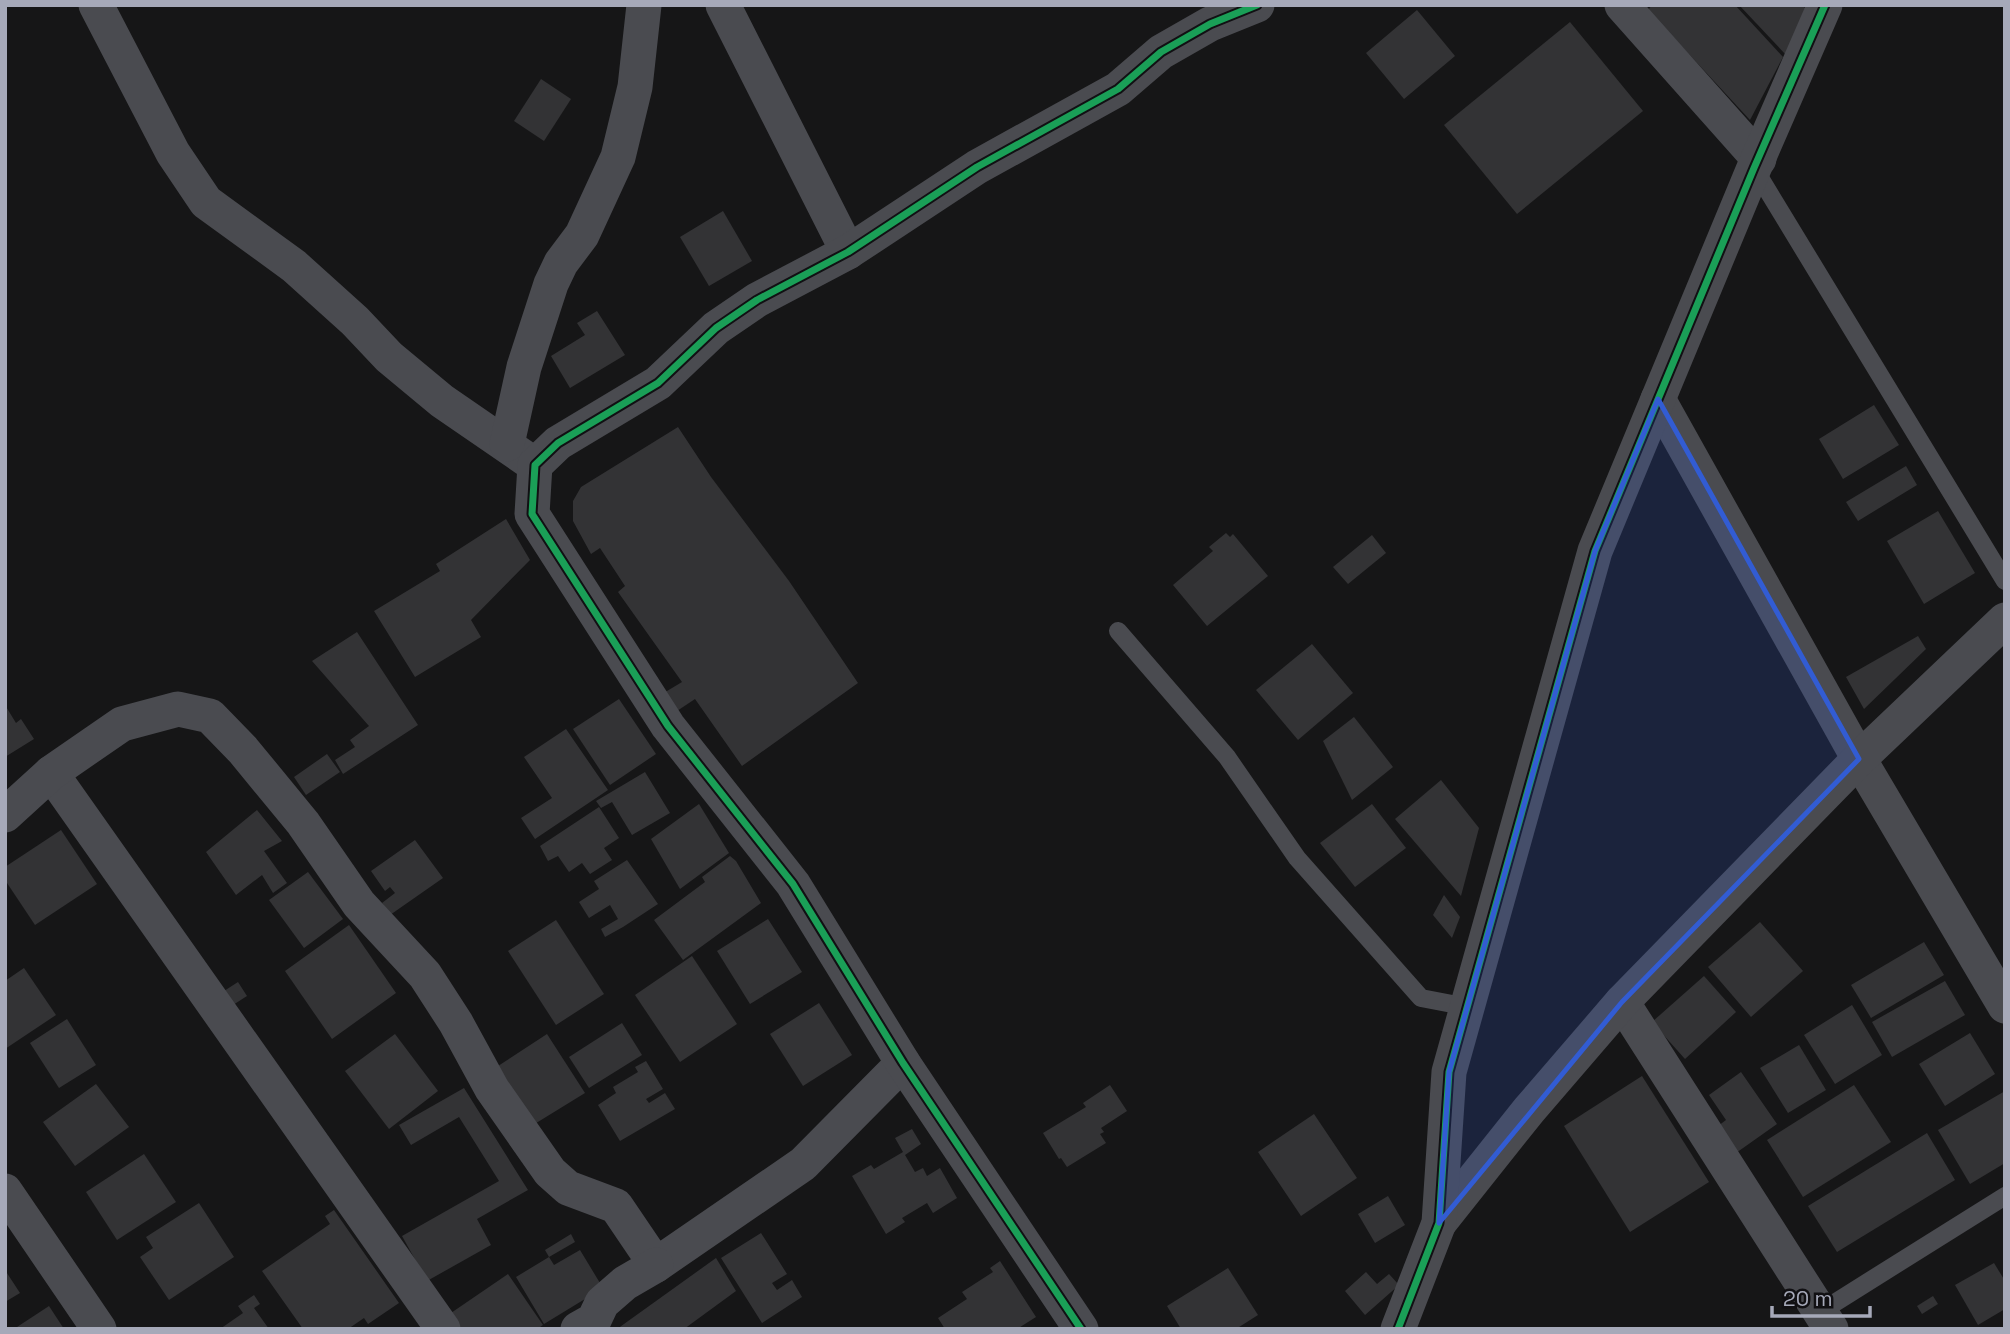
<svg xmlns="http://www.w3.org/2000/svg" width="2010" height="1334" font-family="'Space Grotesk',sans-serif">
  <rect width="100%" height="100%" fill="#161617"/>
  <g fill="#333335">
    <polygon points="1652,5 1735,5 1783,57 1750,120 1648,10"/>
    <polygon points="1739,5 1802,5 1806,9 1786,55"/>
    <polygon points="1417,10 1455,56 1404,99 1366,53"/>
    <polygon points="1570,22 1643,111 1517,214 1444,125"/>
    <polygon points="541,79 571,99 544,141 514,121"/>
    <polygon points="723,211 752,261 709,286 680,237"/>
    <polygon points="597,311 625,355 570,388 551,356 585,335 577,323"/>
    <polygon points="1874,405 1899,445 1843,479 1819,439"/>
    <polygon points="678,427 711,477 789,581 858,683 742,766 695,699 674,713 662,694 682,682 618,592 625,586 600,548 591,554 573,521 573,501 581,487"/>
    <polygon points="1906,466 1917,485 1858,521 1846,502"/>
    <polygon points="1938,511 1975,573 1924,604 1887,541"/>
    <polygon points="506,519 530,560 471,620 481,637 415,677 374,611 440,571 436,564"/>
    <polygon points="1226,533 1230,537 1233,534 1268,576 1207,626 1173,585 1213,551 1209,547"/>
    <polygon points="1372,535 1386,553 1348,584 1333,567"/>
    <polygon points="357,632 418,725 343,774 335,760 355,747 350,740 369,726 312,661"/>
    <polygon points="1918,636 1926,649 1864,709 1846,677"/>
    <polygon points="1312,644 1353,693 1298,740 1256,690"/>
    <polygon points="619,699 656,754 610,785 573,729"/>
    <polygon points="5,705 16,723 21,719 34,739 5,757"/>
    <polygon points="1354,717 1393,767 1352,800 1323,741"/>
    <polygon points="566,729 608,790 535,839 521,818 552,798 524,757"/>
    <polygon points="327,754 340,772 306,795 294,777"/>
    <polygon points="645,772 670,813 632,835 612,802 601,808 596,801"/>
    <polygon points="1441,780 1479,828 1461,896 1395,819"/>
    <polygon points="699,804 729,853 680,889 651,839"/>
    <polygon points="1372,804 1406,848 1355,887 1320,843"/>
    <polygon points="599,807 619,838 604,848 612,860 590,874 582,863 569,872 558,856 548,861 540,846"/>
    <polygon points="257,810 282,841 264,851 287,883 273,893 262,875 236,895 206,852"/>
    <polygon points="61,830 97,884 35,925 5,880 5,867"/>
    <polygon points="415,840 443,878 390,915 382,903 395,893 390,887 385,891 371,871"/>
    <polygon points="730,856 736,861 761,903 683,960 654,920 705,882 702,877"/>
    <polygon points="627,860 658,904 623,927 605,937 601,929 618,919 610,905 589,918 579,902 599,889 594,881"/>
    <polygon points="308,872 343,919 304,948 269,900"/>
    <polygon points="1444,895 1460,917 1452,938 1433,915"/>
    <polygon points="768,919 802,972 750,1004 717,951"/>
    <polygon points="556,920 604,994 556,1025 508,951"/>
    <polygon points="1760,922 1803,971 1751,1017 1708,967"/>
    <polygon points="349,925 396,993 332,1039 285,971"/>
    <polygon points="1924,942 1944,975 1871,1018 1851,985"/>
    <polygon points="692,956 737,1024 680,1062 635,995"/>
    <polygon points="24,968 56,1015 5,1049 5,981"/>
    <polygon points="1704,976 1736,1012 1685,1059 1652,1022"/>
    <polygon points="1945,981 1965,1015 1892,1057 1872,1022"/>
    <polygon points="238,982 247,996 233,1005 224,991"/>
    <polygon points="819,1003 852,1055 803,1086 770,1034"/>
    <polygon points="1852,1005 1882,1055 1835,1084 1804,1035"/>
    <polygon points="67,1019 96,1065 59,1088 30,1043"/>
    <polygon points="622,1023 642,1055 589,1088 569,1057"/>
    <polygon points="1970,1033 1995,1074 1945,1106 1919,1064"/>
    <polygon points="395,1034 438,1091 389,1129 345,1071"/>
    <polygon points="547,1034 585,1093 533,1125 495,1068"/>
    <polygon points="1799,1045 1826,1090 1788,1113 1760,1068"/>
    <polygon points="646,1061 663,1089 646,1099 649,1103 665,1093 675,1109 620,1141 598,1105 616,1093 613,1087 638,1072 635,1067"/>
    <polygon points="1741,1072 1777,1124 1736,1153 1718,1126 1726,1120 1709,1095"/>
    <polygon points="1642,1076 1709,1182 1630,1232 1564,1126"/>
    <polygon points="96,1084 129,1127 75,1166 43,1122"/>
    <polygon points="1110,1085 1127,1111 1101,1128 1104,1132 1100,1134 1106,1143 1067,1167 1061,1158 1059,1159 1043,1133 1086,1107 1083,1103"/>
    <polygon points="1854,1085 1891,1142 1803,1197 1767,1140"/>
    <polygon points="464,1088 528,1190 477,1219 491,1245 427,1281 402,1236 499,1181 459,1117 411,1145 399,1125"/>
    <polygon points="2005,1091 2005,1163 1970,1184 1938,1130"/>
    <polygon points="1314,1114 1357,1178 1301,1216 1258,1152"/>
    <polygon points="912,1129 921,1144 905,1155 915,1172 923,1168 927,1176 940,1168 957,1198 933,1213 927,1203 902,1218 905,1222 886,1234 852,1176 871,1165 874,1169 903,1152 895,1138"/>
    <polygon points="1927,1133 1955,1180 1837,1252 1808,1206"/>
    <polygon points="144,1154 176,1202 117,1240 86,1192"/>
    <polygon points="1388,1196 1405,1225 1375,1243 1358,1214"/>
    <polygon points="199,1203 234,1257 169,1300 140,1257 153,1248 146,1237"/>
    <polygon points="334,1210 399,1303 368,1324 364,1318 348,1329 303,1329 262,1271 330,1224 325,1216"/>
    <polygon points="761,1233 787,1274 772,1283 777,1290 792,1280 802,1297 762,1323 721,1258"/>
    <polygon points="571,1234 575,1242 549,1257 545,1250"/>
    <polygon points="580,1250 603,1288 544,1324 516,1277 549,1257 554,1265"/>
    <polygon points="716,1258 736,1291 684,1329 617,1329"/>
    <polygon points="1000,1261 1036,1317 1017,1329 945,1329 938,1318 967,1299 962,1292 993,1272 990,1268"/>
    <polygon points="1994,1263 2005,1281 2005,1309 1978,1325 1955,1285"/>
    <polygon points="1228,1268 1258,1315 1236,1329 1181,1329 1167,1306"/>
    <polygon points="5,1270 20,1293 5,1302"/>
    <polygon points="1366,1272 1377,1284 1389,1274 1399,1285 1365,1315 1345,1291"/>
    <polygon points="508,1274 543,1325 537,1329 458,1329 448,1315"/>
    <polygon points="254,1295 260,1304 254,1308 269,1329 220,1329 243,1313 238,1306"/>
    <polygon points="1933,1296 1938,1304 1922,1314 1917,1306"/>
    <polygon points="49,1306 64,1329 14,1329"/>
  </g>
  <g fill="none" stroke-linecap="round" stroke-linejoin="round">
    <g stroke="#4a4b50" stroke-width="18">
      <polyline points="1754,168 2005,581"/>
      <polyline points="1118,631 1227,757 1297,858 1421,998 1468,1007"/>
      <polyline points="1820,1312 2005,1196"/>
    </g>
    <g stroke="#4a4b50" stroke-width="35">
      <polyline points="96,5 173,153 206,202 294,266 355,321 389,357 442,401 535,465"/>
      <polyline points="723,5 848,252"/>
      <polyline points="1622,5 1759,159"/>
      <polyline points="1658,399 1859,759 2005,1006"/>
      <polyline points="507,444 524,367 551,284 561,263 582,235 618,157 635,87 644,5"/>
      <polyline points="51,773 443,1329"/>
      <polyline points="5,815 51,773 122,724 178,709 210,716 243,750 303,823 359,904 425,975 456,1023 492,1089 550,1172 568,1188 616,1206 656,1265 803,1164 903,1063"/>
      <polyline points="1622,1002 1831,1329"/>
      <polyline points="5,1191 99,1329"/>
      <polyline points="1439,1223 1529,1110 1622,1002 1859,759 2005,620"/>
      <polyline points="578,1329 594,1320 602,1303 625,1283 656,1265"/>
      <polyline points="1081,1329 903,1063 793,884 668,726 532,514 535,465 558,443 658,383 716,328 757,300 848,252 977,167 1118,89 1161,52 1210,24 1257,5"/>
      <polyline points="1398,1329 1439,1223 1449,1072 1595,551 1754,168 1825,5"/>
    </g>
    <defs>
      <g id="cycleway">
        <polyline points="1081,1329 903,1063 793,884 668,726 532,514 535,465 558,443 658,383 716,328 757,300 848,252 977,167 1118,89 1161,52 1210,24 1257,5"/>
        <polyline points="1398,1329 1439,1223 1449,1072 1595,551 1754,168 1825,5"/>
      </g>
    </defs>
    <use href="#cycleway" stroke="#111013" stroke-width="11"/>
    <use href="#cycleway" stroke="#1a9f57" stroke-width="7"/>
  </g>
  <path fill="#325cd3" fill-opacity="0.2" stroke="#325cd3" stroke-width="5" stroke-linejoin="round" d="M1658 399 1859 759 1622 1002 1439 1223 1449 1072 1595 551Z"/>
  <rect width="2010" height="1334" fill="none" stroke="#a6a9b9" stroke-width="14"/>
  <path d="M1772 1306v10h98v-10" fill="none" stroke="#a6a9b9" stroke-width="3.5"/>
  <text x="1783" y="1306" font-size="21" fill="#a6a9b9" stroke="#111013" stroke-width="5" paint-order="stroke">20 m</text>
</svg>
